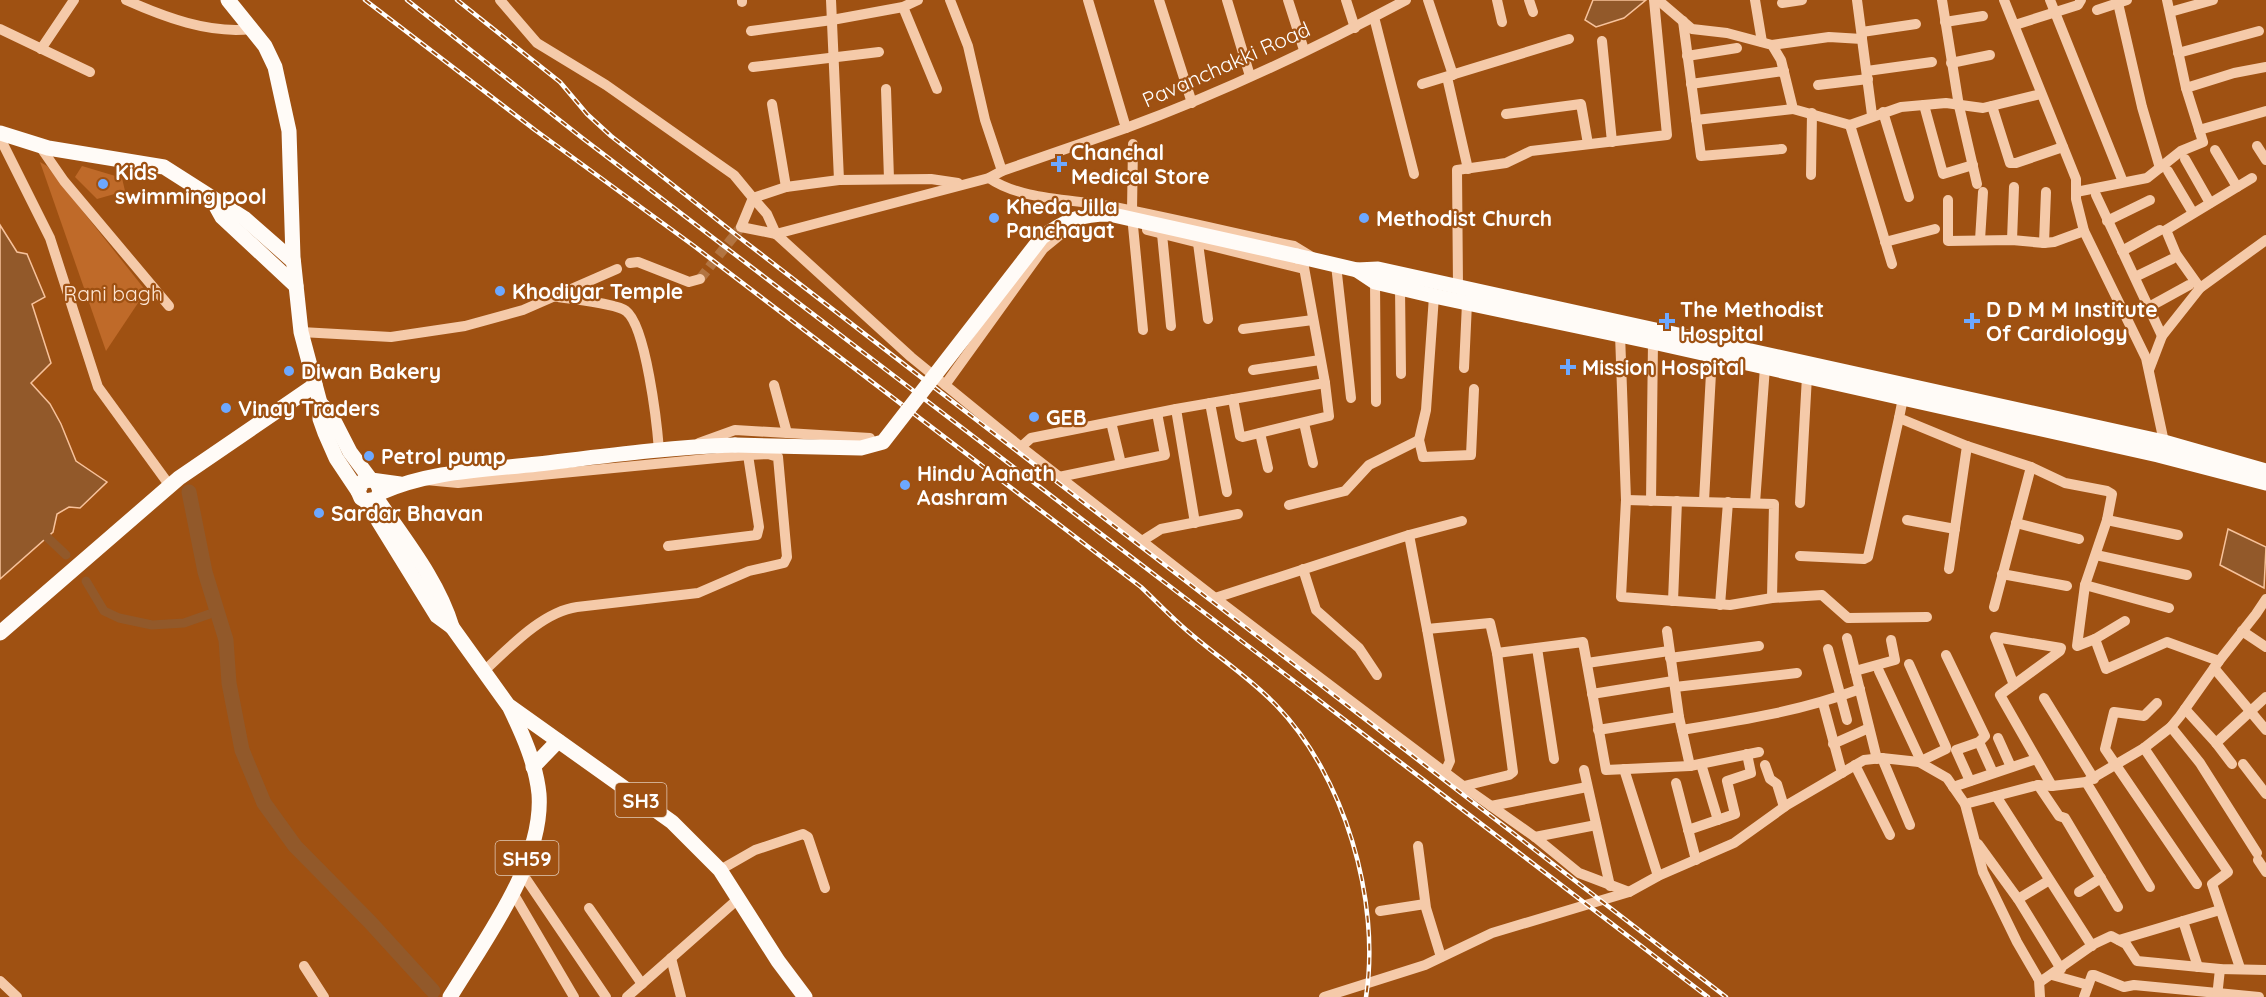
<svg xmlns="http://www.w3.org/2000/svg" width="2266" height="997" font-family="Quicksand,sans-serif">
  <rect width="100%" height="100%" fill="#9f5112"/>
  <g fill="#bf6a29">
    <polygon points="40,162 47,166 146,291 106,351"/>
    <polygon points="82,166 122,178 125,191 97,199 75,177"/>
  </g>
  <g fill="#92592a" stroke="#f7c29b" stroke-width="1.5">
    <polygon points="1593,0 1646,0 1624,18 1596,27 1585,20"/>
    <polygon points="0,225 17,252 27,254 45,297 32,304 51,363 31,383 50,404 61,424 76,461 107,482 80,508 69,507 57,514 53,532 0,579"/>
    <polygon points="2228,529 2266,547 2264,588 2220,565"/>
  </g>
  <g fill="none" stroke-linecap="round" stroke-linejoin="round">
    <g stroke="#92592a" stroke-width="9">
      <polyline points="47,537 66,555"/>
      <polyline points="86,581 104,611 119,618 152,625 184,623 218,611"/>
    </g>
    <polyline stroke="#92592a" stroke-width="15" points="189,492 205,572 226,640 229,683 242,750 264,803 295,846 370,922 433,991"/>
    <polyline stroke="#b27441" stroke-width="10" stroke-dasharray="10 5" stroke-linecap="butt" points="700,279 741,227"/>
    <g stroke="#f5caa9" stroke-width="10">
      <path d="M126 0C164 17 209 34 251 29"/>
      <polyline points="500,0 537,43 606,85 734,175 753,198 741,227 776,234"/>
      <polyline points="742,0 742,2"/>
      <polyline points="831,0 839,180 931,179 958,183"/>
      <polyline points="950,0 968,46 985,120 1002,171"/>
      <polyline points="1159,0 1192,103"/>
      <polyline points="1227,0 1250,76"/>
      <polyline points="1288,0 1304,50"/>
      <polyline points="1346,0 1355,28"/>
      <polyline points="1428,0 1453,75"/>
      <polyline points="1497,0 1502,22"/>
      <polyline points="1529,0 1533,12"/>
      <polyline points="1658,0 1692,29 1727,33 1772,45 1781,60 1793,109 1850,125 1901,107 1946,103 1983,108 2041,94"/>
      <polyline points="1755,0 1762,42"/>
      <polyline points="1857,0 1862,38"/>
      <polyline points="1942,0 1959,106 1977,184"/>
      <polyline points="2004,0 2076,179 2076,199 2084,231 2146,358 2164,442"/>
      <polyline points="2050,0 2123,182"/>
      <polyline points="2167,0 2186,88"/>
      <polyline points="1782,3 1802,0"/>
      <polyline points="2118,3 2142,107 2160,168"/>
      <polyline points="903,7 937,89"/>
      <polyline points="2097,10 2127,0"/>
      <polyline points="2170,12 2213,0"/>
      <polyline points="1374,17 1414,174"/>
      <polyline points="1683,21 1701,156 1782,149"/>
      <polyline points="1945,22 1983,16"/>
      <polyline points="2015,25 2078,5 2081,0"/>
      <polyline points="0,29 90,72"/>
      <polyline points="751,31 832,20 903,7 918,0"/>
      <polyline points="1862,32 1916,24"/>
      <polyline points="1602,41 1612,142"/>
      <polyline points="1772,45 1829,37 1862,39 1872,115"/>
      <polyline points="41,49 74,0"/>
      <polyline points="2178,53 2259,31"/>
      <polyline points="1687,56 1737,48"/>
      <polyline points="1951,63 1990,55"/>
      <polyline points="753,67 879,52"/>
      <polyline points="1867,71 1932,62"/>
      <polyline points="1447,77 1468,169"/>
      <polyline points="1422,84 1569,39"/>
      <polyline points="1691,84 1784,71"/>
      <polyline points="1818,85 1868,79"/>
      <polyline points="886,89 889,179"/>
      <polyline points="772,104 786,187"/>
      <polyline points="1924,105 1943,174 1973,165"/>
      <polyline points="1992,106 2010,163 2016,163 2063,147"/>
      <polyline points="1883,112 1909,197"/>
      <polyline points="1506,114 1581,104 1588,144"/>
      <polyline points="1696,120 1793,109"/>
      <polyline points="1850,125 1892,264"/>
      <path d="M1126 128C1222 93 1316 48 1406 0"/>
      <polyline points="2199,130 2266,111"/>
      <polyline points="0,138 50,238 98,387 170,486"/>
      <polyline points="39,145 64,181 169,306"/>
      <polyline points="2257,146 2266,160"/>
      <polyline points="2215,150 2237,187"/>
      <polyline points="2185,159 2210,203"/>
      <polyline points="2168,171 2193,213"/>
      <polyline points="1811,175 1812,113"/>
      <path d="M989 178C1020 200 1072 199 1109 206 1171 218 1233 233 1294 246L1312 257"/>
      <polyline points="839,180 786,187 753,198 767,214 776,234 911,357 1021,447 1215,598 1467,789 1535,837 1579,873 1629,892"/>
      <polyline points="2076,192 2147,178 2181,151 2203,142 2186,88 2234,73 2266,67"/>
      <polyline points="2096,195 2162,336"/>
      <polyline points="1948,200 1948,241 2012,240 2044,243 2054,242 2084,231"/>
      <polyline points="1132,211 1133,144"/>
      <polyline points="2107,221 2150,200"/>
      <polyline points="1133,226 1143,330"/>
      <polyline points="1147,230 1304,269"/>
      <polyline points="776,234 989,178 1002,171 1126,128 1088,0"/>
      <polyline points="1162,234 1171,326"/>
      <polyline points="1980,240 1983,192"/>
      <polyline points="2012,240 2014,187"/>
      <polyline points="1885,242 1935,229"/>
      <polyline points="1198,243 1208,319"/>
      <polyline points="2044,243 2046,192"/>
      <polyline points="2122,251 2160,230"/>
      <polyline points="630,263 638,262 689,282 700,279"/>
      <polyline points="1336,265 1351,398"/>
      <polyline points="2135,277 2172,259"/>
      <polyline points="1375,282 1376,402"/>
      <polyline points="1458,287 1457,170 1506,163 1531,151 1667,135 1654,0"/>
      <polyline points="1400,288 1401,374"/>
      <polyline points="2200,288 2176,254 2166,230 2252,178"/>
      <path d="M553 296C568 299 616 303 626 311 646 326 657 424 659 450"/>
      <polyline points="1434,296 1426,410 1419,440 1423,457 1471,455 1474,389"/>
      <polyline points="2149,307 2189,285"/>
      <polyline points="1243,329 1313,320"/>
      <polyline points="301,332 391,337 465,326 523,310 617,269"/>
      <polyline points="1620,334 1626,500 1621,597 1730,605 1772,598 1822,595 1848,618 1927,617"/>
      <polyline points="1464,368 1467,303"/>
      <polyline points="1253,370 1320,360"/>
      <polyline points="2149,370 2162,336 2200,288 2266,240"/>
      <polyline points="774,385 787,433"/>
      <polyline points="945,385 1043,249 1065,231"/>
      <polyline points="1903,398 1899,418 1967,446 2031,467 2065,483 2107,491 2112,494 2107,520 2085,585 2169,608"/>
      <polyline points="1233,399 1240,436 1243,437 1329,416 1325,383"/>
      <polyline points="1210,403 1227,492"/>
      <polyline points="1176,409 1195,523"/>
      <polyline points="1111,422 1121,464"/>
      <polyline points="1304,423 1313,463"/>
      <polyline points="1260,433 1268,468"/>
      <polyline points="699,443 735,430 870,438"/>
      <polyline points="1021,447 1031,438 1176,409 1325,383 1303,262"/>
      <polyline points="1059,477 1165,455 1157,413"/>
      <path d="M426 480 458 483 748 455 768 454 778 457 787 557 784 563 749 571 698 593 577 607C542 612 509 648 484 671"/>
      <polyline points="1626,500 1774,504 1772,598"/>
      <polyline points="1651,501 1653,342"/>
      <polyline points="1704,501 1712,355"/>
      <polyline points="1755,503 1765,367"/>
      <polyline points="1800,503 1807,376"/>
      <polyline points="1289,505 1345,491 1369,465 1419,440"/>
      <polyline points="1907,520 1955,529"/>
      <polyline points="2107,520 2178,535"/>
      <polyline points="2016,523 2079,539"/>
      <polyline points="1409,535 1462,521"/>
      <polyline points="1142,541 1161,529 1238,514"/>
      <polyline points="668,546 757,535 759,527 748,455"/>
      <polyline points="2096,555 2187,575"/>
      <polyline points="1800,556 1864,559 1868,557 1899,418"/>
      <polyline points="1303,569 1316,610 1359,648 1377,675"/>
      <polyline points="1949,569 1967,446"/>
      <polyline points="2002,574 2067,586"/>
      <polyline points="2085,585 2077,646 2095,639 2125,621"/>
      <polyline points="1215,598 1409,535 1427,629 1490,623 1497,653 1583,642 1606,770 1690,766 1759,752"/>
      <polyline points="1673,601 1677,501"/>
      <polyline points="1720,605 1728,502"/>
      <polyline points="1994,607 2031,467"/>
      <polyline points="1427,629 1450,761 1445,772"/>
      <polyline points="1667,631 1679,717 1690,766"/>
      <polyline points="2242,631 2266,647"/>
      <polyline points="1847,638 1877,759"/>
      <polyline points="2095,639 2106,669 2167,642 2219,661"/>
      <polyline points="1537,648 1554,759"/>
      <polyline points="1828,649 1847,720"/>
      <polyline points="1946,655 1985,736 1979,742 1956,750 1970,781"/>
      <polyline points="1670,658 1759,646"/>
      <polyline points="1587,663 1669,651"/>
      <polyline points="1909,664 1946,747 1946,749 1919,762"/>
      <polyline points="2214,668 2266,730"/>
      <polyline points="1855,671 1895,660 1891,640"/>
      <polyline points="1879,671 1921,761"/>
      <polyline points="2014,685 1995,637 2061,648 2060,651 2000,695 2052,786"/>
      <polyline points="1675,687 1797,673"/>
      <polyline points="1592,694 1673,681"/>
      <polyline points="2044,698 2094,779"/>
      <polyline points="1823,703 1842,773"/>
      <polyline points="2157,703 2144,716 2114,712 2105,749 2197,884"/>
      <polyline points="2185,709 2216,743 2232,764"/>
      <polyline points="2171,727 2200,763 2257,853"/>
      <polyline points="1598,730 1679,717"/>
      <path d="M1682 730C1744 720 1801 711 1860 689"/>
      <polyline points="1998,738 2011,767"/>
      <polyline points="1979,742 1993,773"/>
      <polyline points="2216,743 2266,697"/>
      <polyline points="1833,744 1869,728"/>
      <polyline points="2144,748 2228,872 2212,884 2240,968"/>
      <polyline points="1882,758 1910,825"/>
      <polyline points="1701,764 1718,820"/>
      <polyline points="2243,764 2266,794"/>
      <polyline points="1765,765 1770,779 1777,784 1784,807"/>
      <polyline points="1855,765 1890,835"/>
      <polyline points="1624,769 1658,876"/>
      <polyline points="1584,770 1610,886"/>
      <polyline points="2086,782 2150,887"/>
      <polyline points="1676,783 1696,860"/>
      <polyline points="2038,785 2059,816 2065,818 2118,907"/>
      <polyline points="1464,786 1509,775 1513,772 1497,653"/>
      <polyline points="1953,787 2036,759"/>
      <polyline points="1996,796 2092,946"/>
      <polyline points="1965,804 1983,872 2017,942 2039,980 2040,997"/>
      <polyline points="1491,806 1587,787"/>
      <polyline points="1688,830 1735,814 1727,781 1751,773 1747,754"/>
      <polyline points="1535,837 1596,825"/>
      <polyline points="1978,844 2018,899 2061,969"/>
      <polyline points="1418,846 1426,908 1441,957"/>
      <polyline points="2258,860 2266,872"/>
      <polyline points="720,870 755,850 803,834 808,837 825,888"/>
      <polyline points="522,873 606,997"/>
      <polyline points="2079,892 2101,878"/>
      <polyline points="513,893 574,997"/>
      <polyline points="2018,899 2048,881"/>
      <polyline points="589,908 642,984"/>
      <polyline points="1380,911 1425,904"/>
      <polyline points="2183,921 2198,967"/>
      <polyline points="2119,940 2220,910"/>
      <polyline points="671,958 681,997"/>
      <polyline points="304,966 324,997"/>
      <polyline points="2052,975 2088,985"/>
      <polyline points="0,981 17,997"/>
      <polyline points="2040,982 2094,944 2111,936 2126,944 2137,961 2220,969 2266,970"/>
      <polyline points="627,997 738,899"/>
      <polyline points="1324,997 1425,965 1492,933 1629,892 1658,876 1734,843 1787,805 1864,760 1882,758 1919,762 1947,778 1965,804 2038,785 2052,786 2086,782 2144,748 2171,727 2180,716 2219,661 2256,614 2266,599"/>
      <polyline points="2084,997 2092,975 2094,975 2124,987 2134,985 2259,997"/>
      <polyline points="2217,997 2220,969"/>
    </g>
    <g stroke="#fffbf7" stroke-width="15">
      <polyline points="228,0 265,46 275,67 289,131 293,257 301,332 320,403 320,419 325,433 336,458 358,491"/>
      <polyline points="0,133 48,148 164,167 244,218 293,261"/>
      <polyline points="212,199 222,217 296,286"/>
      <polyline points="1297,256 1357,270 1378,269 2164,442 2266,471"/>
      <polyline points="1357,270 1375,282 1434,296 1653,342 2158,455 2266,483"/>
      <polyline points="320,403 330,413 350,452 371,480"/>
      <path d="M375 481C380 487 381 492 377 499L366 501 361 498 358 491 363 481 371 480 400 484"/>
      <path d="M380 493C429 471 485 470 538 464 604 456 669 447 735 445"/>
      <path d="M377 499C404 539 438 580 452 627"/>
      <polyline points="366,501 437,616 452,627 508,705 672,822 720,870 778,961 805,997"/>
      <polyline points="0,633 179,478 315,385"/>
      <polyline points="533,767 558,741"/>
      <path d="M450 997C484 941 544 862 539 794 536 764 523 735 510 708"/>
    </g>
    <defs>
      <g id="rail">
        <path d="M365 0 535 130 694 246 1141 587C1158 603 1174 620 1191 634 1219 658 1250 678 1276 705 1344 775 1381 900 1366 997"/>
        <polyline points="407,0 581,137 1708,997"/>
        <polyline points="457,0 560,82 587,114 611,136 744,241 1726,997"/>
      </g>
    </defs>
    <use href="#rail" stroke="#fff" stroke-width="4.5"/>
    <use href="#rail" stroke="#9f5112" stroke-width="2" stroke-dasharray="7" stroke-linecap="butt"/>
    <path stroke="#fffbf7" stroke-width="15" d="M735 445 861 448 883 442 1042 237C1065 221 1081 214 1109 214L1297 256"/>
  </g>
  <g fill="#6da8ff" stroke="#9f5112" stroke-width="2">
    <path d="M1056 155h6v6h6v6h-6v6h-6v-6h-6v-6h6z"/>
    <circle cx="103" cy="184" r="6"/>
    <circle cx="994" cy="218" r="6"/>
    <circle cx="1364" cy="218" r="6"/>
    <circle cx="500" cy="291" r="6"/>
    <path d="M1664 312h6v6h6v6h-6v6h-6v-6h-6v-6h6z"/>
    <path d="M1969 312h6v6h6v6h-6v6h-6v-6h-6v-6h6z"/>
    <path d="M1565 358h6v6h6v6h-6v6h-6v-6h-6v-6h6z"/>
    <circle cx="289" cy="371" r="6"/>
    <circle cx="226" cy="408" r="6"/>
    <circle cx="1034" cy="417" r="6"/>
    <circle cx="369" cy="456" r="6"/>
    <circle cx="905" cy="485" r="6"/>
    <circle cx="319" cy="513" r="6"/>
  </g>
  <g text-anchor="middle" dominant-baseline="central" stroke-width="4.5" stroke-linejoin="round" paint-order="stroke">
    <g fill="#9f5112" stroke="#e2cbb8" stroke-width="1.5">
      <rect x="615.5" y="783" width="51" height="34" rx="4.5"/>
      <rect x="495.5" y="841" width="63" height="34" rx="4.5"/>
    </g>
    <g font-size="20" font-weight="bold" fill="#fff">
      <text x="641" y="800">SH3</text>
      <text x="527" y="858">SH59</text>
    </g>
    <g font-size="21" fill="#fff" stroke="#9f5112">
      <text transform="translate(1226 64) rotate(-24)">Pavanchakki Road</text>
    </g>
    <g font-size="21" font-weight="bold" fill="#fff" stroke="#9f5112" text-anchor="start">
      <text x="1071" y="152">Chanchal<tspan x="1071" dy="24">Medical Store</tspan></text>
      <text x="115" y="172">Kids<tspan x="115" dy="24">swimming pool</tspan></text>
      <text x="1006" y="206">Kheda Jilla<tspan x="1006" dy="24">Panchayat</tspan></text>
      <text x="1376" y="218">Methodist Church</text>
      <text x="512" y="291">Khodiyar Temple</text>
      <text x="1680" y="309">The Methodist<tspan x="1680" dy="24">Hospital</tspan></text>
      <text x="1986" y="309">D D M M Institute<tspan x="1986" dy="24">Of Cardiology</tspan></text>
      <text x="1582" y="367">Mission Hospital</text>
      <text x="301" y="371">Diwan Bakery</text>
      <text x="238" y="408">Vinay Traders</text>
      <text x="1046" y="417">GEB</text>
      <text x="381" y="456">Petrol pump</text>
      <text x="917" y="473">Hindu Aanath<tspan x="917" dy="24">Aashram</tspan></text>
      <text x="331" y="513">Sardar Bhavan</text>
    </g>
    <g font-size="21" fill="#fee5d2" stroke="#9f5112">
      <text x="113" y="293">Rani bagh</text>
    </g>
  </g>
</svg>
